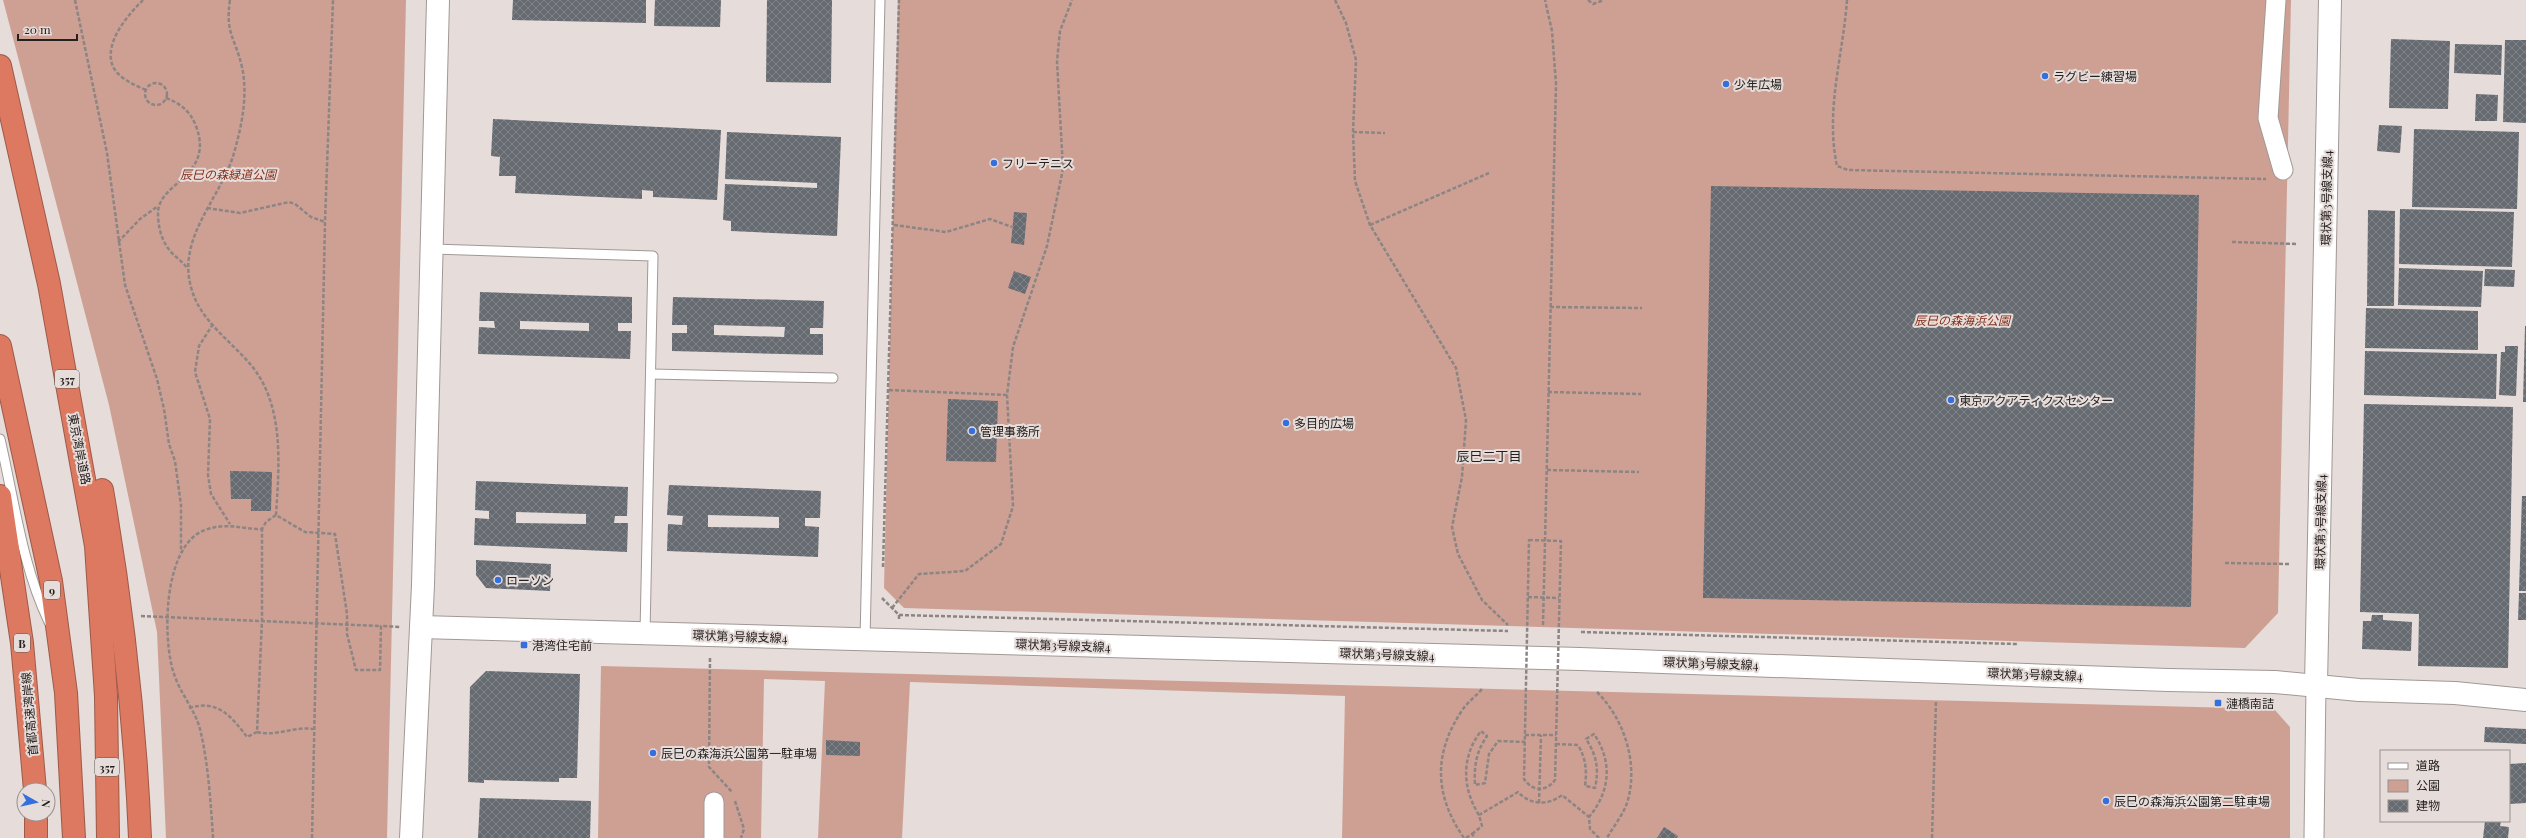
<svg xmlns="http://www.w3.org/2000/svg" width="2526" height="838" font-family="'Playfair Display','Noto Sans JP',serif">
  <defs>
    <pattern id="building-cross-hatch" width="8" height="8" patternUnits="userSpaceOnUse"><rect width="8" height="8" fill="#666a71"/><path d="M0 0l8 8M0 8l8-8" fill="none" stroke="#808388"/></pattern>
  </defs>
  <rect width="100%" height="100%" fill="#e6dcd9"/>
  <g fill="#cea094">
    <polygon points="3,0 406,0 387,838 166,838 157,632 109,405"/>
    <polygon points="898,0 2291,0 2278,613 2245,648 904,608 884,588"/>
    <polygon points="601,666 2274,709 2290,727 2290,838 1342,838 1345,696 910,682 902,838 818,838 825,681 764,679 761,838 598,838"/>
  </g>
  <g fill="url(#building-cross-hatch)" fill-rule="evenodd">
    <polygon points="513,0 646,0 646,23 512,20"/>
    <polygon points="655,0 721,0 720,27 654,26"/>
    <polygon points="767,0 832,0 831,83 766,82"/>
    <polygon points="2391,39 2450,41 2448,109 2389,108"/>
    <polygon points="2505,40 2526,40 2526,123 2503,122"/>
    <polygon points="2455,44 2502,45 2501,75 2454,73"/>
    <polygon points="2476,94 2498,95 2497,121 2475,121"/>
    <polygon points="493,119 721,130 717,200 653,197 653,191 642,190 642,199 515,193 516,176 499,176 500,157 491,156"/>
    <polygon points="2379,125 2402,126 2400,153 2377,151"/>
    <polygon points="2414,129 2519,132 2517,209 2412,207"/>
    <polygon points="727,132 841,137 837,236 731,231 731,221 723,220 725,184 817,188 817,183 725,179"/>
    <polygon points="1711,186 2199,195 2191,607 1703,598"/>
    <polygon points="2400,209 2514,212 2512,267 2399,264"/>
    <polygon points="2368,210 2395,211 2394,306 2367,306"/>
    <polygon points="1014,212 1027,213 1024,245 1011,243"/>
    <polygon points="2399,268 2483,271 2481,307 2398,305"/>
    <polygon points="2485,269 2515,270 2514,287 2484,286"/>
    <polygon points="1014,271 1031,277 1025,294 1008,288"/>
    <path d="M480 292 632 297V323H618V331H631L630 359 478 354 479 327 495 328 494 321H479ZM520 321 589 323V331L520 329Z"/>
    <path d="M673 297 824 301 823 328H810V334H823V355L672 351V333H687V325H672ZM714 325 785 327 784 337 714 335Z"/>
    <polygon points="2366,308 2478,311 2478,350 2365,348"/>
    <polygon points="2525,326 2526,326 2526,402 2523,402"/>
    <polygon points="2505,346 2518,346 2516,396 2499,395 2501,352 2505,352"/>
    <polygon points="2365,351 2497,354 2496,399 2364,395"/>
    <polygon points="948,399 998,401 996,462 946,461"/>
    <polygon points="2364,404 2513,407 2508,668 2418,666 2419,614 2360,612"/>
    <polygon points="230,471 272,472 271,511 251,511 251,499 231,499"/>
    <path d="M476 481 628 487 627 516H615L614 523H628L627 552 474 545 475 518 489 519V511L475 510ZM516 512 586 514V524L516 523Z"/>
    <path d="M669 485 821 491 820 518H805V526L819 527 818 557 667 551 668 524 682 525 683 516 667 515ZM708 515 779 517V528L708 527Z"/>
    <polygon points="2522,496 2526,496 2526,591 2519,591"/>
    <polygon points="476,560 551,564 550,591 486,588 476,575"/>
    <polygon points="2519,593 2526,593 2526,620 2518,620"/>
    <polygon points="2372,615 2383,615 2383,620 2412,622 2411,651 2362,649 2363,621 2371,621"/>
    <polygon points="486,671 580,674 577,778 559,778 559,782 484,780 484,783 468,782 470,687"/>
    <polygon points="2485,727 2526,729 2526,744 2484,742"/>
    <polygon points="826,740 860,742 860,756 826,755"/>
    <polygon points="2526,763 2526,803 2509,804 2509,764"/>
    <polygon points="480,798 591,801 590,838 478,838"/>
    <polygon points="2485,821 2501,821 2500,826 2509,827 2508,838 2483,838"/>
    <polygon points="1664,827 1678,836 1677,838 1657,838"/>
  </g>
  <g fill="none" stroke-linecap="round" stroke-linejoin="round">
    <defs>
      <g id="lane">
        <polyline points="433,249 653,256 645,633"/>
        <polyline points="651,374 833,378"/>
        <path d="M0 439C14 499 22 566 49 622"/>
        <polyline points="865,639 880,0"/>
      </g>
      <g id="street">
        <polyline points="2276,0 2268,118 2283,170"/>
        <polyline points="714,838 714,802"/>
        <polyline points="2314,838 2316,685"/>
      </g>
      <g id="secondary">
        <polyline points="421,627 1580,659 2168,680 2275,682 2359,690 2455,693 2526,700"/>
        <polyline points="2316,685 2330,0"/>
        <polyline points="411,838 423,585 438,0"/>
      </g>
      <g id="highway">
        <polyline points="0,66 49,284 96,546 106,696 108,838"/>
        <polyline points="0,346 51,581 66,693 74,838"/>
        <path d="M102 490C122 605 135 720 140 838"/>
        <polyline points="0,496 22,643 35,790"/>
        <polyline points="36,814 36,838"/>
      </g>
    </defs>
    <use href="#lane" stroke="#a19895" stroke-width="11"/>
    <use href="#street" stroke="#a19895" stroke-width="21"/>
    <use href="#secondary" stroke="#a19895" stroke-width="24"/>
    <use href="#highway" stroke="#9c5a49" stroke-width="24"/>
    <g stroke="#8c8583" stroke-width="2.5" stroke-dasharray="4 2" stroke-linecap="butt">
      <polyline points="75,0 107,153 125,285 157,379 164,409 169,444 175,461 181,505 181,552"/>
      <path d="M143 0C128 15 105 41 112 64 116 77 134 85 146 90"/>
      <path d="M230 0C225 34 235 37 242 67 248 95 242 125 234 153 221 198 177 237 191 287 199 320 230 340 251 365 285 406 279 466 276 515"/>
      <polyline points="1335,0 1346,23 1356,60 1353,132 1355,181 1370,225 1456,368 1466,420 1462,477 1452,527 1458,554 1482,600 1508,625"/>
      <polyline points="1588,0 1593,4 1604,0"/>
      <path d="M1847 0C1843 56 1825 110 1837 166L1848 170 2266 179"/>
      <circle cx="156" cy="94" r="11"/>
      <path d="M166 98C181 104 190 111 196 126 215 177 158 182 158 213 158 228 162 244 174 255 178 259 183 262 187 268"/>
      <polyline points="1353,132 1385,133"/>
      <polyline points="207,208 240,213 289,202 295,204 311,217 325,222"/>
      <polyline points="894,225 946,232 990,219 1012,227"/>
      <polyline points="1370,225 1489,173"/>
      <polyline points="118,242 140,219 158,206"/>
      <polyline points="2232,242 2298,244"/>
      <polyline points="1550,307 1642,308"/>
      <polyline points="213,324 199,346 195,372 210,419 208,475 211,494 230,524"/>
      <polyline points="889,390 1007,395"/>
      <polyline points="1548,392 1641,394"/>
      <polyline points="1547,470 1639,472"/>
      <polyline points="2225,563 2289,564"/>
      <polyline points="883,567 899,0"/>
      <polyline points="882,598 899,615 899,619"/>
      <polyline points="892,608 919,574 965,571 1001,544 1013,506 1007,395 1013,347 1047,246 1063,169 1057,61 1060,31 1072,0"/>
      <polyline points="899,615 1508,631"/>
      <polyline points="141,616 381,626"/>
      <polyline points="1543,625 1556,84 1552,31 1545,0"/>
      <polyline points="1581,632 2017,644"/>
      <polyline points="710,658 709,767 732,792"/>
      <path d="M1597 692C1625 720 1639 765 1627 803 1623 815 1613 827 1607 838"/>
      <path d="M189 708C218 699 232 717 247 737L257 732 262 620V529"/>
      <path d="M257 732C276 737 294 726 313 729"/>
      <polyline points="1525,735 1556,735"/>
      <path d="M1556 744 1578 745C1586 759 1587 770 1585 786L1595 788C1599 769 1597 756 1586 739L1594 734C1613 762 1610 792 1589 817"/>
      <polyline points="735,801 744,829 741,838"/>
      <polyline points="1539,803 1541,735"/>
      <path d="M1479 815C1462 788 1461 757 1481 731L1487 736C1476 752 1474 766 1475 785L1485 783 1489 754 1498 741 1525 742"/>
      <path d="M1472 834 1482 826 1479 815 1518 792C1530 805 1548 806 1562 795L1589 817 1590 829 1599 838"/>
      <path d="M213 838C211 805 208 761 200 729 195 710 180 693 174 674 162 639 163 545 205 530 226 522 241 529 262 529L266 522 276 515 305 532 335 534 347 614V634L356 670H380L381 626 401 627"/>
      <polyline points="312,838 325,222 333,0"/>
      <path d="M1464 838C1434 795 1433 753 1463 709 1468 702 1476 696 1482 689"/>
      <polyline points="1466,838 1472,834 1475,838"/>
      <polyline points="1932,838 1936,701"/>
    </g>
    <use href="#lane" stroke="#fff" stroke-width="9"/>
    <use href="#street" stroke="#fff" stroke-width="19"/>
    <use href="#secondary" stroke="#fff" stroke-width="22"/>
    <use href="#highway" stroke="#dd7960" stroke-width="22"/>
    <g stroke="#8c8583" stroke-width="2.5" stroke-dasharray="4 2" stroke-linecap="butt">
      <path d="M1529 540 1561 541 1555 780C1546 792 1533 792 1524 779Z"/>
      <polyline points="1528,597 1559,598"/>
    </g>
  </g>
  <g fill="#356fdd" stroke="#e6dcd9" stroke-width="1.5">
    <circle cx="2045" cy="76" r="4"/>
    <circle cx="1726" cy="84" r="4"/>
    <circle cx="994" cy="163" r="4"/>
    <circle cx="1951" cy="400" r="4"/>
    <circle cx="1286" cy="423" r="4"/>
    <circle cx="972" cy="431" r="4"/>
    <circle cx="498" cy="580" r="4"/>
    <rect x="520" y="641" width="8" height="8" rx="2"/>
    <rect x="2214" y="699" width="8" height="8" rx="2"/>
    <circle cx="653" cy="753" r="4"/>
    <circle cx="2106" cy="801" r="4"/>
  </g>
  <g text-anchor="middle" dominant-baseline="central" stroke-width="4" stroke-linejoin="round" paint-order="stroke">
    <g fill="#e6dcd9" stroke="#5e5857" stroke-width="1">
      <rect x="55" y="370" width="24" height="18" rx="3"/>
      <rect x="44" y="581" width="16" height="18" rx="3"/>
      <rect x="14" y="634" width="16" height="18" rx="3"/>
      <rect x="95" y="758" width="24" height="18" rx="3"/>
    </g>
    <g font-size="11" font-weight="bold" fill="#23201f">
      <text x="67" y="379">357</text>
      <text x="52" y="590">9</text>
      <text x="22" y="643">B</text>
      <text x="107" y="767">357</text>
    </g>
    <g font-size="12" fill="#23201f" stroke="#e6dcd9" text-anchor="start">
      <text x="2053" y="76">ラグビー練習場</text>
      <text x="1734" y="84">少年広場</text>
      <text x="1002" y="163">フリーテニス</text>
      <text x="1959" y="400">東京アクアティクスセンター</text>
      <text x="1294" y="423">多目的広場</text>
      <text x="980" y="431">管理事務所</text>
      <text x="506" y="580">ローソン</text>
      <text x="532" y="645">港湾住宅前</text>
      <text x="2226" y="703">漣橋南詰</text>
      <text x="661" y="753">辰巳の森海浜公園第一駐車場</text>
      <text x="2114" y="801">辰巳の森海浜公園第二駐車場</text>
    </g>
    <g font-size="12" font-style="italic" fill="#842d19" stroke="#e6dcd9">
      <text x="228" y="174">辰巳の森緑道公園</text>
      <text x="1962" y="320">辰巳の森海浜公園</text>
    </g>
    <g font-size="12" fill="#23201f" stroke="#e6dcd9">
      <text transform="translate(2326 198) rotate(-89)">環状第3号線支線4</text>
      <text transform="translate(80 449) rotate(79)">東京湾岸道路</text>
      <text transform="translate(2320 522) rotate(-89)">環状第3号線支線4</text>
      <text transform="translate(740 636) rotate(2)">環状第3号線支線4</text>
      <text transform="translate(1063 645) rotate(2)">環状第3号線支線4</text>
      <text transform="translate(1387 654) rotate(2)">環状第3号線支線4</text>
      <text transform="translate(1711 663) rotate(2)">環状第3号線支線4</text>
      <text transform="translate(2035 674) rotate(2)">環状第3号線支線4</text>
      <text transform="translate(29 714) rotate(-95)">首都高速湾岸線</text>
    </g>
    <g font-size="13" fill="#23201f" stroke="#e6dcd9">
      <text x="1489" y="455">辰巳二丁目</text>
    </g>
  </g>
  <rect x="2380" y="750" width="130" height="72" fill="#e6dcd9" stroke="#98918f"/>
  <rect x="2388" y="763" width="20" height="6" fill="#ffffff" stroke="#98918f"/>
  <text x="2416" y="770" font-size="12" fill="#23201f">道路</text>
  <rect x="2388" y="780" width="20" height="12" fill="#cea094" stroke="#98918f"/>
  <text x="2416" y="790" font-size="12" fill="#23201f">公園</text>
  <rect x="2388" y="800" width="20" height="12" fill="url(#building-cross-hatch)" stroke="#98918f"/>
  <text x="2416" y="810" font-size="12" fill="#23201f">建物</text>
  <g transform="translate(36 802) rotate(98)"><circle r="19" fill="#e6dcd9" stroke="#98918f"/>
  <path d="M0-3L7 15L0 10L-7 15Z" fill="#356fdd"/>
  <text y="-6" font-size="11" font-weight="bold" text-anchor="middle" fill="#23201f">N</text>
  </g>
  <path d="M18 34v6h59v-6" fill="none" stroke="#23201f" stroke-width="2"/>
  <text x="24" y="34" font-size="12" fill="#23201f" stroke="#e6dcd9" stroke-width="3" paint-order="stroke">20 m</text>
</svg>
